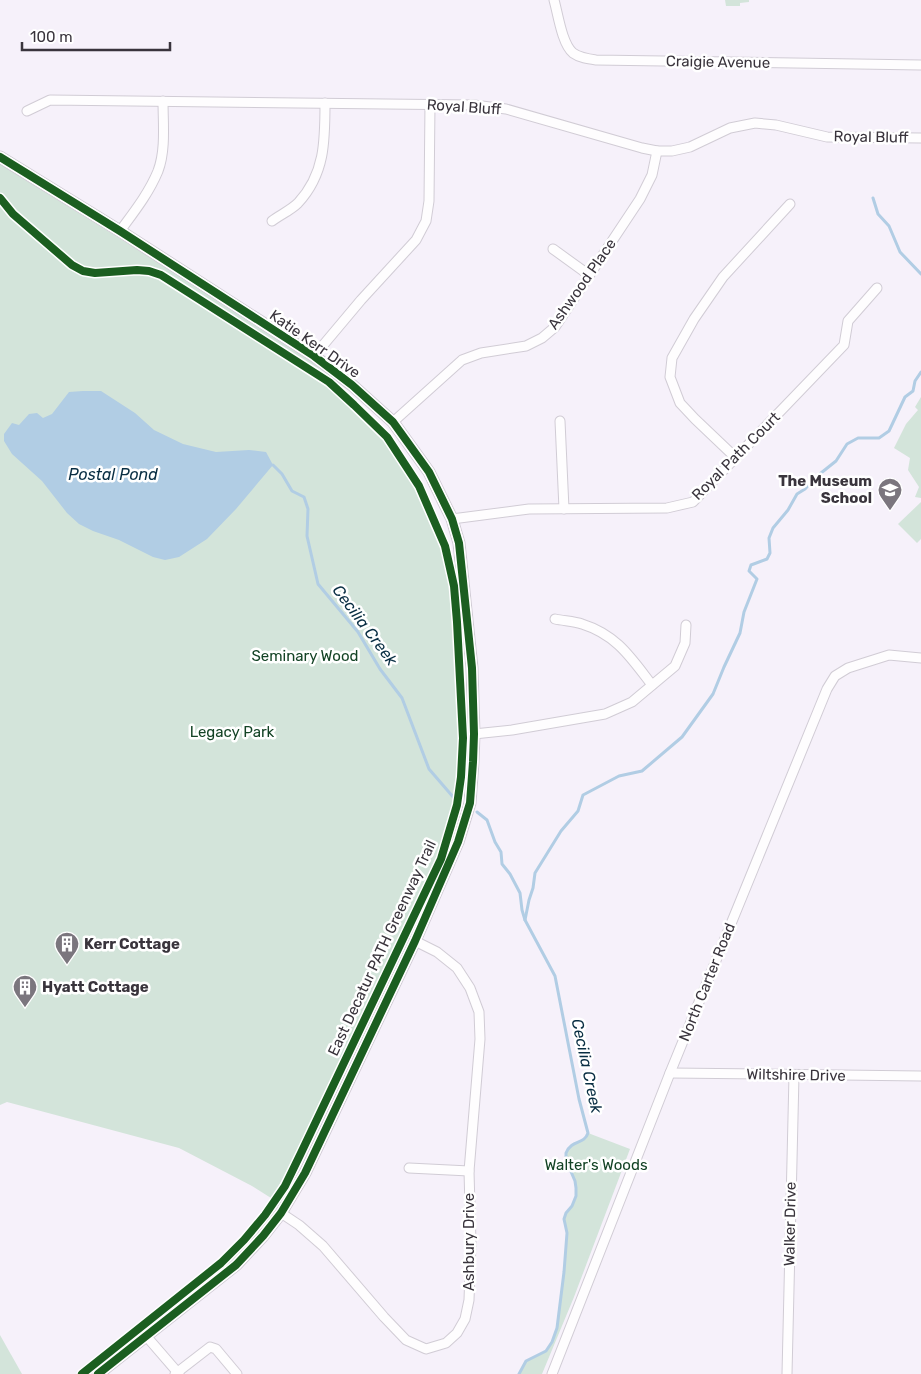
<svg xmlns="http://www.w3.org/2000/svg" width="921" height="1374" font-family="Rubik,sans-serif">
  <rect width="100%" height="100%" fill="#f6f1fa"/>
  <g fill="#d3e4da">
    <polygon points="725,0 749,0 749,2 740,3 740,6 726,6"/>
    <polygon points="0,164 295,347 341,388 391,435 425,486 448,546 465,712 463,780 434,876 389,962 299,1152 271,1198 252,1186 179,1148 7,1102 0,1105"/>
    <polygon points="921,397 921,498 915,497 919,487 908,470 910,458 894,448 906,424 918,410 915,407"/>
    <polygon points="921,502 921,539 917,543 898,524"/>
    <path d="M588 1133 630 1149 574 1297 542 1374H519L526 1361 532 1357 540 1355 546 1351 552 1342 557 1328 564 1272 567 1233 564 1219 566 1213 572 1206 576 1196V1189L575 1181 566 1160V1153C571 1140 584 1144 588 1133Z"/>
    <polygon points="0,1335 22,1374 0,1374"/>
  </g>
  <polygon fill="#b1cde4" points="83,391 101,391 135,413 154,430 183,444 216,452 249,450 266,452 273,465 236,509 207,539 179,557 165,560 153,557 119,540 93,531 79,524 67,513 42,481 12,454 4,441 4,434 12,423 19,425 29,414 37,413 43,418 52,414 69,392"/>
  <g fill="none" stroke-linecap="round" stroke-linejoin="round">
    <g stroke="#b1cde4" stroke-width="3">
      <polyline points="873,198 878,214 889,226 900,252 921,274"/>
      <polyline points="273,465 282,474 292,491 304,497 308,509 307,536 318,584 358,632 380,669 402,698 429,769 454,798"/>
      <path d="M477 812 487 820 495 842 501 852 502 864 510 874 520 893 522 910 525 920 555 976 579 1099 588 1133C584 1145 572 1139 566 1153V1160L575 1181 576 1188V1196L572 1206 566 1213 564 1219 567 1233 564 1272 557 1328 552 1342 546 1351 526 1361 519 1374"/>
      <polyline points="525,920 529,900 533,888 535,873 561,831 578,811 583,795 619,776 642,771 682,737 713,694 724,667 740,633 744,612 757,579 749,571 751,565 767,559 770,553 769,538 773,528 788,510 797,494 805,489 816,477 836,461 847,444 858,438 879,438 889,431 905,397 913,391 915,381 921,372"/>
    </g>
    <defs>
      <g id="street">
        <path d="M554 0C558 14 562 44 573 53 580 58 588 59 596 60L921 65"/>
        <polyline points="27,111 50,100 474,105 506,109 642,148 657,151 672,151 690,147 730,128 755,123 776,125 827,137 921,138"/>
        <path d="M272 221C280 215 291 210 298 203 325 174 325 141 325 103"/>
        <path d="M120 231C134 212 149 193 158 171 166 150 163 123 163 101"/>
        <polyline points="553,249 589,275"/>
        <polyline points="314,356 361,300 416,240 426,221 429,201 430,104"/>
        <polyline points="560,421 564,509"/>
        <polyline points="393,422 462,360 481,353 526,346 542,338 555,327 640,199 652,175 657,151"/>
        <polyline points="736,458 695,419 680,403 670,377 672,358 694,319 723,277 790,204"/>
        <polyline points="452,519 529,509 667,508 693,502 844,345 848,321 877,288"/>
        <path d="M555 619C564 621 574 621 582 624 617 635 631 658 652 685"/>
        <polyline points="474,734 512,730 605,714 632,702 675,666 685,643 686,625"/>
        <polyline points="670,1073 921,1076"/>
        <polyline points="409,1168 469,1171"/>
        <polyline points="281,1213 299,1225 323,1246 384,1317 406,1340 426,1349 446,1343 457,1333 465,1319 469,1300 471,1243 469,1171 480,1039 479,1012 470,988 457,968 437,952 415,941"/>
        <polyline points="147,1337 179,1374"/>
        <polyline points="175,1374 210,1347 216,1349 237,1374"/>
        <polyline points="552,1374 670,1073 827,689 835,676 848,668 889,655 921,658"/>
        <polyline points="787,1374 794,1075"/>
      </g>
      <polyline id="secondary" points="0,157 120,231 314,356 352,385 393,422 429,472 452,519 459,543 472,668 474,734 473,762 470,803 458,842 415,941 305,1173 281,1213 263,1236 236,1265 98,1374"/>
    </defs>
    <use href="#street" stroke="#d1ccd5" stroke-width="11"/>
    <use href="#secondary" stroke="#d1ccd5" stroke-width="13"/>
    <use href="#street" stroke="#fefdfe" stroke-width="9"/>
    <use href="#secondary" stroke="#fefdfe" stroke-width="11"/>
    <defs>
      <g id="cycleway">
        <polyline points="0,157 120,231 314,356 352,385 393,422 429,472 452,519 459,543 472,668 474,734 473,762 470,803 458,842 415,941 305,1173 281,1213 263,1236 236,1265 98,1374"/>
        <polyline points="0,198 13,214 72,265 83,271 95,273 137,270 149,271 161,275 329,382 354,405 387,437 419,486 445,546 454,586 457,622 463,738 461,777 457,805 441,859 301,1153 285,1186 265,1215 244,1240 221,1263 82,1374"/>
      </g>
    </defs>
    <use href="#cycleway" stroke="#fff" stroke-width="11"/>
    <use href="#cycleway" stroke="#1b5e20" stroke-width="8"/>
  </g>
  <defs>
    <symbol id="school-pin" viewBox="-11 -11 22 30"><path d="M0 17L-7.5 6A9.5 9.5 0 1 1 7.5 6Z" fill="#7b767e" stroke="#fff"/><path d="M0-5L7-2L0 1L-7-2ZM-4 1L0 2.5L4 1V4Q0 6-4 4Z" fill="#fff"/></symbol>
    <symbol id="building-pin" viewBox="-11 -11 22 30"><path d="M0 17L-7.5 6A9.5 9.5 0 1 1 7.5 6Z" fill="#7b767e" stroke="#fff"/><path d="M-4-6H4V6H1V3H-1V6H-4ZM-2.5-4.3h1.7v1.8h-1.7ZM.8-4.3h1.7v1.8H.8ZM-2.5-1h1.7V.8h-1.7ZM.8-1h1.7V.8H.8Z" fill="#fff"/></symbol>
  </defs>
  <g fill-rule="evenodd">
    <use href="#school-pin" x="876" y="476" width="28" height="38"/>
    <use href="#building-pin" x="53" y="930" width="28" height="38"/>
    <use href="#building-pin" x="11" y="973" width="28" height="38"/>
  </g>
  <g text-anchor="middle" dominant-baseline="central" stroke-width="5" stroke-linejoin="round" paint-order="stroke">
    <g font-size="15" fill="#39343c" stroke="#fff">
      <text transform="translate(718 62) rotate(1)">Craigie Avenue</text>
      <text transform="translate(464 107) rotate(4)">Royal Bluff</text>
      <text transform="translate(871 137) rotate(1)">Royal Bluff</text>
      <text transform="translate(582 284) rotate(-55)">Ashwood Place</text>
      <text transform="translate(315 344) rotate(35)">Katie Kerr Drive</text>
      <text transform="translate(736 456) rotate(-45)">Royal Path Court</text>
      <text transform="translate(382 948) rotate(-65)">East Decatur PATH Greenway Trail</text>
      <text transform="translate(707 982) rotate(-68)">North Carter Road</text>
      <text transform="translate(796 1075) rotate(1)">Wiltshire Drive</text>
      <text transform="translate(790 1224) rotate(-89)">Walker Drive</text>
      <text transform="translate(469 1242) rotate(-90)">Ashbury Drive</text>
    </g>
    <g font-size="15" font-weight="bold" fill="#39343c" stroke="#fff" text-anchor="start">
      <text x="872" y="481" text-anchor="end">The Museum<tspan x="872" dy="17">School</tspan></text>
      <text x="84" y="944">Kerr Cottage</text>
      <text x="42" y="987">Hyatt Cottage</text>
    </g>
    <g font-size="15" fill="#134325" stroke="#fff">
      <text x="305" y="656">Seminary Wood</text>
      <text x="232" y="732">Legacy Park</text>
      <text x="596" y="1165">Walter's Woods</text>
    </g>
    <g font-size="16" font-style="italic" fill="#092e43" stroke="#fff">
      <text x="113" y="474">Postal Pond</text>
      <text transform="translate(365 625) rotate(53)">Cecilia Creek</text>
      <text transform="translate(587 1066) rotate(78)">Cecilia Creek</text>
    </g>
  </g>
  <path d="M22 42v8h148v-8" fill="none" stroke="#39343c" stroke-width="2.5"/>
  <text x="30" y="42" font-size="15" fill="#39343c" stroke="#ffffff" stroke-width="4" paint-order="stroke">100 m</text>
</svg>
